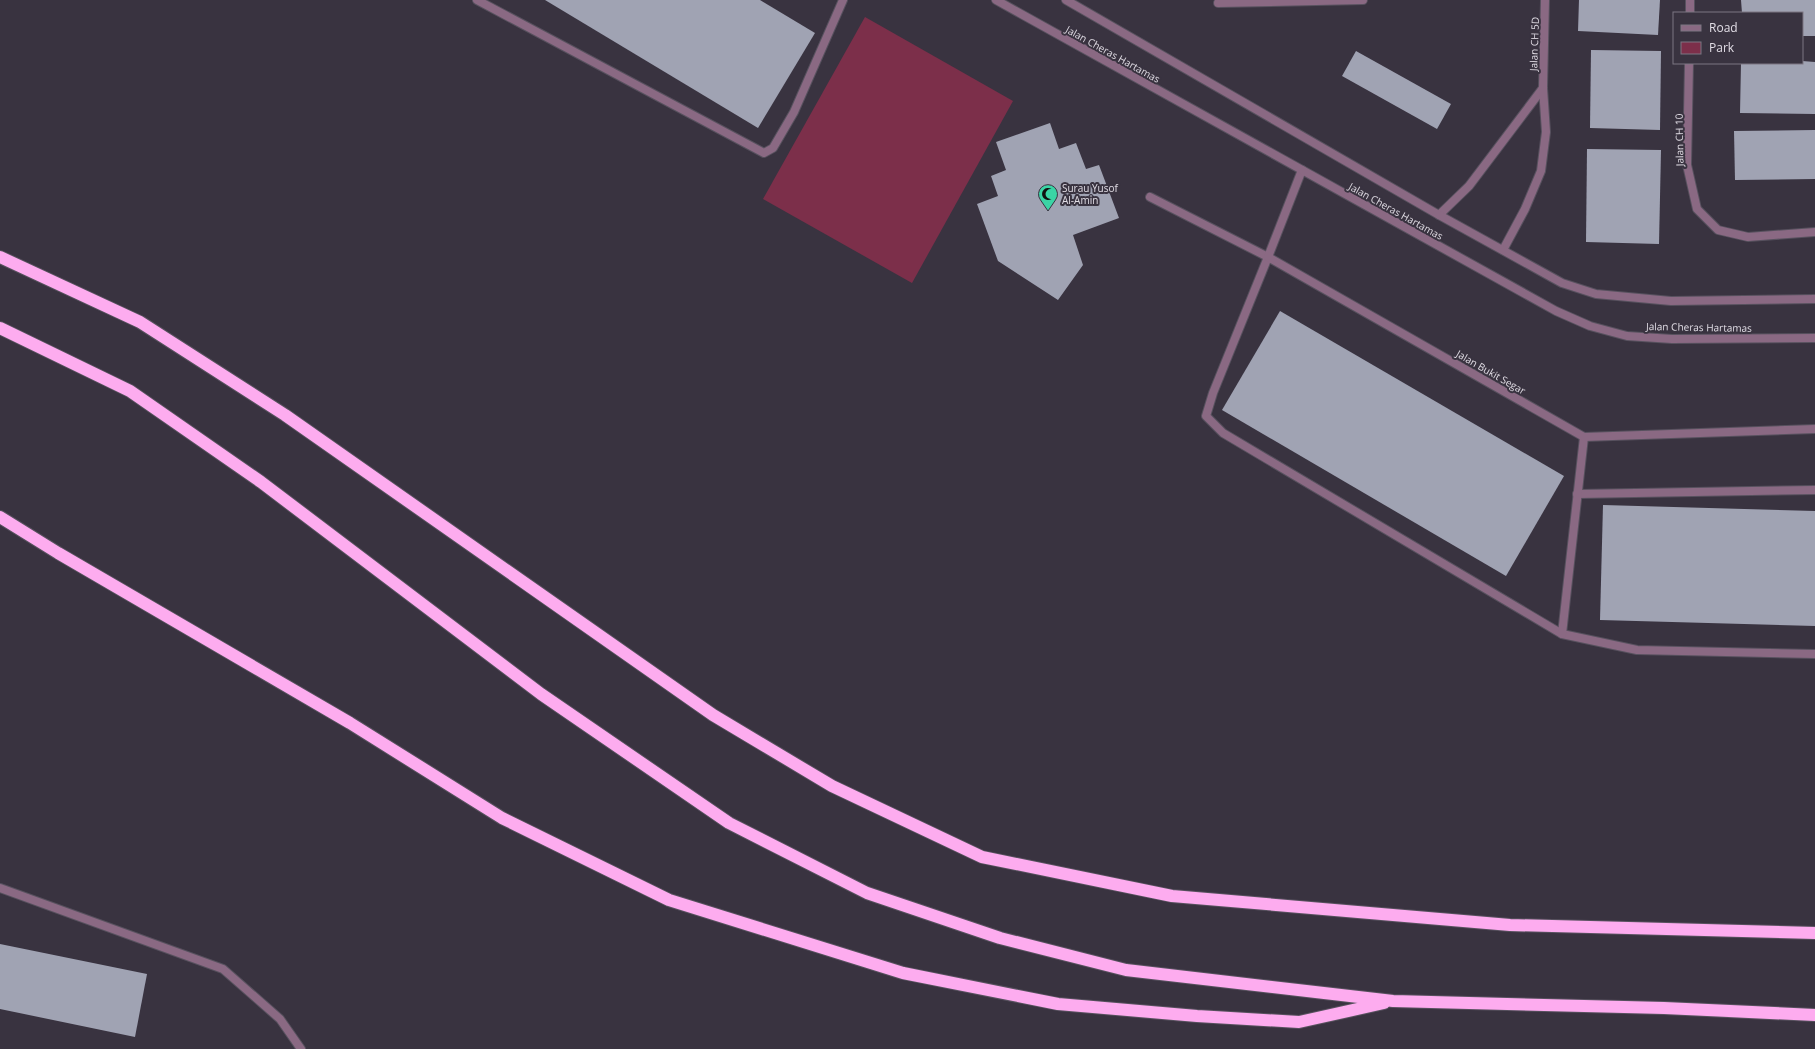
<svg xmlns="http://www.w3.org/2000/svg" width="1815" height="1049" font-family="'Open Sans',sans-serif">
  <rect width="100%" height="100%" fill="#393340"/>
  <polygon fill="#7c2f4a" points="865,17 1013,101 912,283 763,199"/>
  <g fill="#a0a3b3">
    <polygon points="545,0 760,0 815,33 758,128"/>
    <polygon points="1579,0 1660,0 1658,35 1578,31"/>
    <polygon points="1741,0 1815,0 1815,36 1802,36 1802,13 1742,13"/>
    <polygon points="1591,50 1661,51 1660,130 1590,128"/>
    <polygon points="1356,51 1451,104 1437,129 1342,76"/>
    <polygon points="1802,61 1815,62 1815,114 1740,113 1741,63 1802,63"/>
    <polygon points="1050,123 1059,149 1076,143 1086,169 1099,165 1119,218 1073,235 1083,265 1058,300 998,261 977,204 998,196 991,176 1006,170 996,142"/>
    <polygon points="1815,130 1815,179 1735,180 1734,131"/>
    <polygon points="1587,149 1661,150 1659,244 1586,242"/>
    <polygon points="1280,311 1564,476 1506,576 1222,410"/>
    <polygon points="1603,505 1815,511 1815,626 1600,620"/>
    <polygon points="0,944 147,974 135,1037 0,1009"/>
  </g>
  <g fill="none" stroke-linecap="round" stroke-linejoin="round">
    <defs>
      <g id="service">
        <polyline points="477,0 764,153 773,148 794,112 843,0"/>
        <polyline points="1150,197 1268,257 1213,393 1206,416 1223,433 1562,634 1637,650 1815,654"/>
        <polyline points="1577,494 1815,490"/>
        <polyline points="1562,634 1584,437"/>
      </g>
      <g id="minor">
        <polyline points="1218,3 1363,0"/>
        <polyline points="1690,13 1690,0"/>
        <polyline points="1689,63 1687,165 1697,209 1718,230 1748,237 1815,232"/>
        <polyline points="1302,170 1268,257 1584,437 1815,429"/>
        <polyline points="1439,215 1469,186 1543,88"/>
        <polyline points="1503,250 1525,209 1541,171 1546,132 1543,88 1545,0"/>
        <polyline points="0,888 223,969 280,1019 301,1049"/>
      </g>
      <g id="tertiary">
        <polyline points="996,0 1556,311 1590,326 1627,336 1672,339 1815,338"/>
        <polyline points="1066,0 1439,215 1562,283 1596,294 1671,301 1815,299"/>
      </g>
      <g id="motorway">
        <polyline points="0,257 140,322 285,415 713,715 832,786 982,857 1172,896 1510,925 1815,933"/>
        <polyline points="0,328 130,391 261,482 541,694 729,823 867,893 1000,938 1126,970 1393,1001 1664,1008 1815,1015"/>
        <polyline points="0,517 58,553 350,723 502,818 669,900 903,973 1058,1004 1197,1016 1299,1022 1384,1003"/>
      </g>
    </defs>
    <use href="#service" stroke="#57515e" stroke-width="10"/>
    <use href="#minor" stroke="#57515e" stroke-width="10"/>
    <use href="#tertiary" stroke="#57515e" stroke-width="10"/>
    <use href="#motorway" stroke="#57515e" stroke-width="14"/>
    <use href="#service" stroke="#8a6983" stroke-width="8"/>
    <use href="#minor" stroke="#8a6983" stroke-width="8"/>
    <use href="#tertiary" stroke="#8a6983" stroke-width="8"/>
    <use href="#motorway" stroke="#fdacef" stroke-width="12"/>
  </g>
  <defs>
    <symbol id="mosque-pin" viewBox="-11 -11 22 30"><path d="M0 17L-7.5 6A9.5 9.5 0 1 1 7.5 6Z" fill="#3ad4a5" stroke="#393340"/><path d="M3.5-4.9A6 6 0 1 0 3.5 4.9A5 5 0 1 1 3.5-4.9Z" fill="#111"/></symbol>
  </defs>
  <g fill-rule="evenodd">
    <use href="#mosque-pin" x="1037" y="183" width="22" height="30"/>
  </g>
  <g text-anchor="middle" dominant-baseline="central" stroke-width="4" stroke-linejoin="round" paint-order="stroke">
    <g font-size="10" fill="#e0dce4" stroke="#393340">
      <text transform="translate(1534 44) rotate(-88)">Jalan CH 5D</text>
      <text transform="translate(1113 54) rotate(29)">Jalan Cheras Hartamas</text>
      <text transform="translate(1679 140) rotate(-91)">Jalan CH 10</text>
      <text transform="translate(1396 211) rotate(29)">Jalan Cheras Hartamas</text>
      <text transform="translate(1699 327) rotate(1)">Jalan Cheras Hartamas</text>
      <text transform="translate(1491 372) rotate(30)">Jalan Bukit Segar</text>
    </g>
    <g font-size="10" fill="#e0dce4" stroke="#393340" text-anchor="start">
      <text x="1062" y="188">Surau Yusof<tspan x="1062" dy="12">Al-Amin</tspan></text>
    </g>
  </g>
  <rect x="1673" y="12" width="130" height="52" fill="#393340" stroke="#7c7782"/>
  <rect x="1681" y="25" width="20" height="6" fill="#8a6983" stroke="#7c7782"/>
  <text x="1709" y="32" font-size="12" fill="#e0dce4">Road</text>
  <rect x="1681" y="42" width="20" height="12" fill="#7c2f4a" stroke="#7c7782"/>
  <text x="1709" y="52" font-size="12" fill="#e0dce4">Park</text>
</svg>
